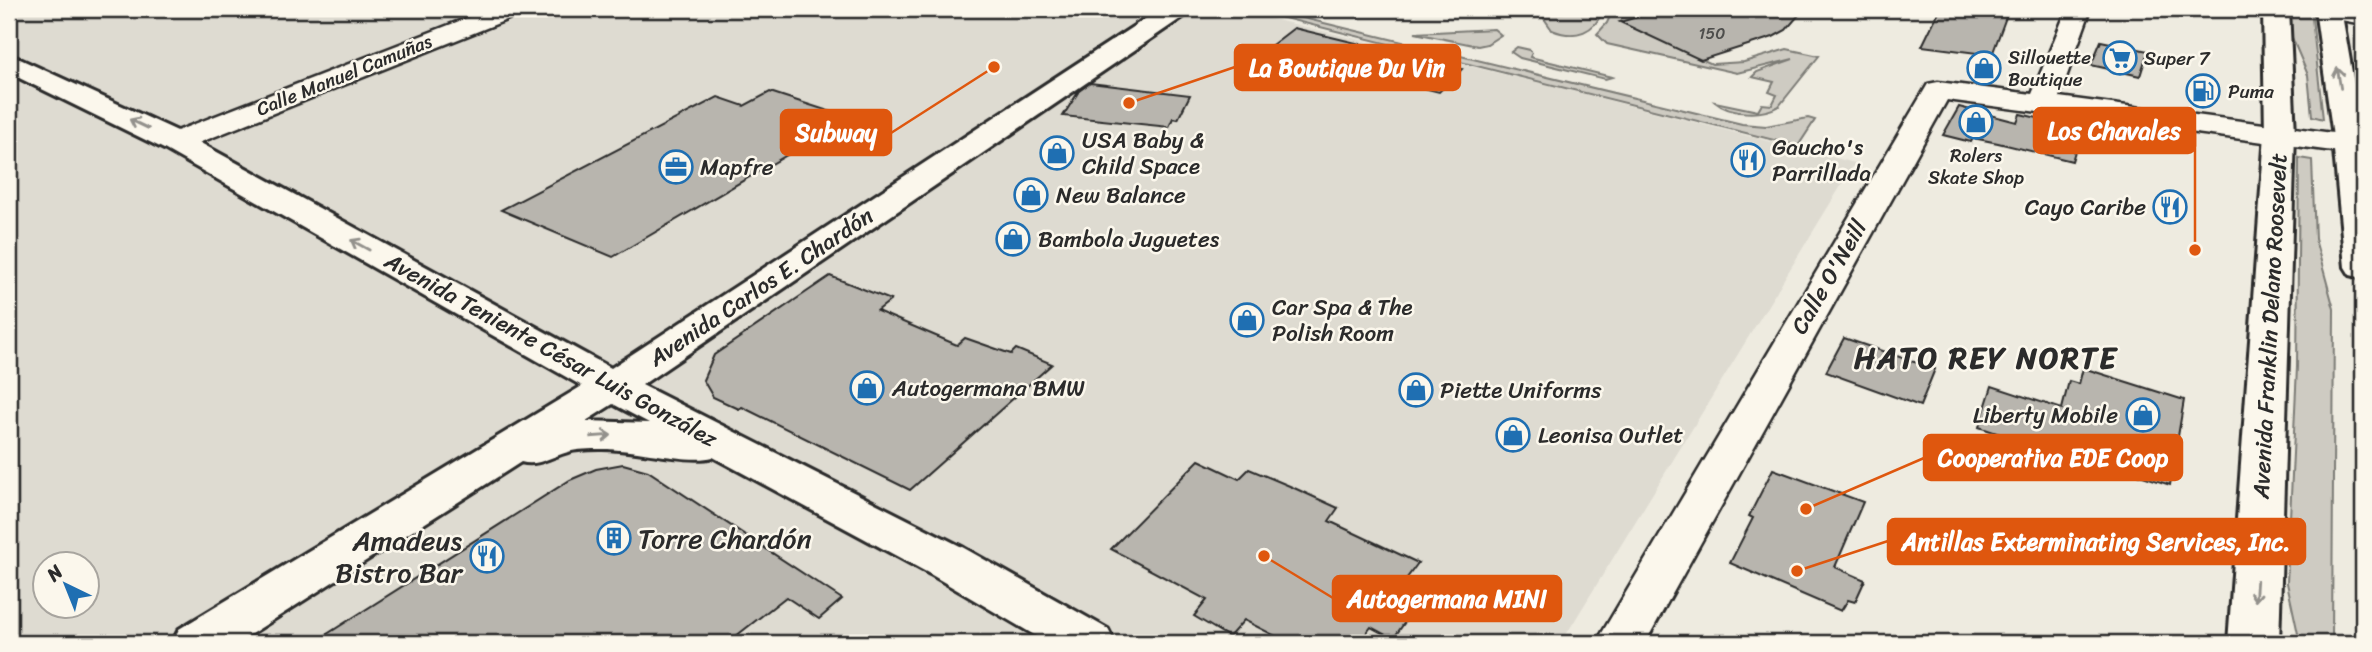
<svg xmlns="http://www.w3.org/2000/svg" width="2372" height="652" font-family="Sriracha,sans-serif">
  <rect width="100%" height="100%" fill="#eeebe0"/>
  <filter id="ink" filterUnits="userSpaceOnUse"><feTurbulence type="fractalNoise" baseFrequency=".0143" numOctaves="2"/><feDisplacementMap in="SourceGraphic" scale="14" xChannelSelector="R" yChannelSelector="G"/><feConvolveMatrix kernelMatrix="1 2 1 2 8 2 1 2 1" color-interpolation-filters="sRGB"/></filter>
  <g filter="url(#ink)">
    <path fill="#dedbd1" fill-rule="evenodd" d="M9 9H1230L1549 85 1855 163 1561 643H9ZM46 564H88V606H46Z"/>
    <g fill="#cecbc2" stroke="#7c7b76" stroke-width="2">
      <polygon points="1248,9 1266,9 1742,124 1766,126 1808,118 1815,120 1798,146"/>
      <path d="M1604 9C1595 32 1576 40 1552 30L1541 14Z"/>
      <path d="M1613 9H1664L1621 22 1712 64 1744 62 1787 49 1819 56 1779 106C1762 116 1730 115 1715 102L1758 111 1762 104 1772 105 1777 95 1769 92 1774 82 1752 77 1757 72 1793 59 1737 73 1607 44 1597 34 1607 23Z"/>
      <polygon points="2288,9 2311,9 2323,119 2312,116 2308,75 2290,33"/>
      <polygon points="1494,29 1501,35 1487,44 1478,46 1415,33"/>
      <polygon points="1517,47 1530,50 1532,53 1530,57 1612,77 1605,79 1520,58 1511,52"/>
      <polygon points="2299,158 2312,160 2315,239 2334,309 2332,643 2300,643 2287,583 2297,367"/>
    </g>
    <g fill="#b8b5ae" stroke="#2b2b2b" stroke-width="2">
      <polygon points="1665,9 1804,9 1786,30 1773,37 1701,60 1620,22"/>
      <polygon points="1940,9 2009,9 1992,55 1922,46"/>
      <polygon points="1294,28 1414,57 1462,69 1439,92 1268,48"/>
      <polygon points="2101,41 2148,51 2140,76 2091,65"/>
      <polygon points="1090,83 1190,95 1178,119 1173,118 1169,127 1063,116 1079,91"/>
      <polygon points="770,92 850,118 613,257 501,210 718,97 744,106"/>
      <polygon points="1959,107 2017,122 2020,114 2082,128 2072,161 1998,143 1973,138 1971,142 1943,135"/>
      <polygon points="830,276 891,300 877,311 957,345 965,338 1011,354 1016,349 1052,364 910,490 742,407 739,409 713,397 703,380 714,355"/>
      <polygon points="1844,338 1935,369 1920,406 1826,372"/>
      <polygon points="2083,368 2184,400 2170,485 2042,443 2041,448 1979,427 1992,386 2062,409 2069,381 2079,384"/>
      <polygon points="1199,460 1239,479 1249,469 1292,487 1338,508 1329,521 1418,563 1390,601 1412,612 1393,639 1371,627 1359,643 1289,643 1244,620 1229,637 1194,616 1207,600 1111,549"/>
      <polygon points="623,464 648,471 842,599 819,619 786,597 727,643 313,643 570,480 596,469"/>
      <polygon points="1773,469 1863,502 1835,567 1865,580 1855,602 1848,600 1841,611 1730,563 1753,518 1749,516"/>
    </g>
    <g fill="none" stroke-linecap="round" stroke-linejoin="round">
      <defs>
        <g id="minor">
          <polygon points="490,9 524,9 521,14 186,148 175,151 164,148 160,142 164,136"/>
          <polygon points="2067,9 2091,9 2059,97 2363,137 2363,155 1947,100 1645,643 1596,643 1928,84 1938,82 2032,94"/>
          <polygon points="2317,9 2363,10 2363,24 2319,16"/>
        </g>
        <path id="tertiary" d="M1160 9H1190L1186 15 642 385 964 548 1108 629 1115 643H1048L930 574 713 457C689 464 632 448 600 449 590 449 578 449 568 452 552 456 538 467 521 462L237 643H172L179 629 582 386 164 149 9 73V54L186 135 611 368ZM613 404 649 423 586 421Z"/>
        <g id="secondary">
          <polygon points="2263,9 2289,9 2295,134 2279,643 2228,643 2265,134"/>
          <polygon points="2315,9 2341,9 2363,136 2363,278 2350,275 2345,267 2332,129"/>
        </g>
      </defs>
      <use href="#minor" stroke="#2b2b2b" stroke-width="5"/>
      <use href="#tertiary" stroke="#2b2b2b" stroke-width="6"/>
      <use href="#secondary" stroke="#2b2b2b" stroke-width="6"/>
      <use href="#minor" fill="#fbf7ec" fill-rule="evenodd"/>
      <use href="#tertiary" fill="#fbf7ec" fill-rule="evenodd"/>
      <use href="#secondary" fill="#fbf7ec" fill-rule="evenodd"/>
    </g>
    <defs><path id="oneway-shaft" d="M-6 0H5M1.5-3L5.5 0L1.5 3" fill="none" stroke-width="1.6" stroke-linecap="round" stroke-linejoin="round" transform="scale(1.75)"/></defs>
    <g stroke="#93918c">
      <use href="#oneway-shaft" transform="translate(2339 78) rotate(-99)"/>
      <use href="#oneway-shaft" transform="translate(139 124) rotate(-154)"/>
      <use href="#oneway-shaft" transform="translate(360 245) rotate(-151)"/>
      <use href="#oneway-shaft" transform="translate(601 436) rotate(-4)"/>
      <use href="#oneway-shaft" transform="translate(2256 591) rotate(94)"/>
    </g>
  </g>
  <defs>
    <symbol id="supermarket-ring" viewBox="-11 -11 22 22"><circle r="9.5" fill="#fbf7ec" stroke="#1f6fb2" stroke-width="1.5"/><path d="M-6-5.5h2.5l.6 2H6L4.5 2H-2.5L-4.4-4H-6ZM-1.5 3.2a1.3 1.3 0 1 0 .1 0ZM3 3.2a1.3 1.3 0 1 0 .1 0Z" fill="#1f6fb2"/></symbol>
    <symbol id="shop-ring" viewBox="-11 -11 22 22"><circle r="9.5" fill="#fbf7ec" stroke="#1f6fb2" stroke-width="1.5"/><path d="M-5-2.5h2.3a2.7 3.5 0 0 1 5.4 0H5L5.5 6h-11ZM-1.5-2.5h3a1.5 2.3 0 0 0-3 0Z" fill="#1f6fb2"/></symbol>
    <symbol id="fuel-ring" viewBox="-11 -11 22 22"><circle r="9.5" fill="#fbf7ec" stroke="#1f6fb2" stroke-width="1.5"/><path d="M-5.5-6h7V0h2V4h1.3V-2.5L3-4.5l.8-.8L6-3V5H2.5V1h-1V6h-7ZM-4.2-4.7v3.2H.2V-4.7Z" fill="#1f6fb2"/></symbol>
    <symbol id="restaurant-ring" viewBox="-11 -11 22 22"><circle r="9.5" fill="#fbf7ec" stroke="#1f6fb2" stroke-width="1.5"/><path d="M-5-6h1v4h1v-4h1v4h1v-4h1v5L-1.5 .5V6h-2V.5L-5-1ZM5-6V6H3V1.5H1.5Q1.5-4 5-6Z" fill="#1f6fb2"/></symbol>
    <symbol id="office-ring" viewBox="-11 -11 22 22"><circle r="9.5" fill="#fbf7ec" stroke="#1f6fb2" stroke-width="1.5"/><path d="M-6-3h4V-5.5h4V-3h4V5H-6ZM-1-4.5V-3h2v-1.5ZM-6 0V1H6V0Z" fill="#1f6fb2"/></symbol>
    <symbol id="building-ring" viewBox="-11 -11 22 22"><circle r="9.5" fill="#fbf7ec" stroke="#1f6fb2" stroke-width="1.5"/><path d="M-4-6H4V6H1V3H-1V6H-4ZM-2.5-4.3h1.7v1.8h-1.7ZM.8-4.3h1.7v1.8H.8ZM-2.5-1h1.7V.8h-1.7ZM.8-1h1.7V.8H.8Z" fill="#1f6fb2"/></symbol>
  </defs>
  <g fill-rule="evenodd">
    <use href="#supermarket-ring" x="2101" y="39" width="38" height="38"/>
    <use href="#shop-ring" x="1965" y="49" width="38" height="38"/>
    <use href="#fuel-ring" x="2184" y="72" width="38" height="38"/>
    <use href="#shop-ring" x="1957" y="103" width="38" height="38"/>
    <use href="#shop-ring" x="1038" y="134" width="38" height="38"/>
    <use href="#restaurant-ring" x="1729" y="141" width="38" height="38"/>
    <use href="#office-ring" x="657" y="148" width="38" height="38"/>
    <use href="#shop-ring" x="1012" y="176" width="38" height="38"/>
    <use href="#restaurant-ring" x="2151" y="188" width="38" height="38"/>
    <use href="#shop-ring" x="994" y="220" width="38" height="38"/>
    <use href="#shop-ring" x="1228" y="301" width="38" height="38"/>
    <use href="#shop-ring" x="848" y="369" width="38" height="38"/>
    <use href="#shop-ring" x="1397" y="371" width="38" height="38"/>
    <use href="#shop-ring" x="2124" y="396" width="38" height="38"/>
    <use href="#shop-ring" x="1494" y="416" width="38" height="38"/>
    <use href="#building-ring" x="595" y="519" width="38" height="38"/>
    <use href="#restaurant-ring" x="468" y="537" width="38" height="38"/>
  </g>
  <g text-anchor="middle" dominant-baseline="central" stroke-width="5" stroke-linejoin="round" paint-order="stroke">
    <g font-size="16" fill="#4e4e4c">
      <text x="1712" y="33">150</text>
    </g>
    <g font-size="19" fill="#2b2b2b" stroke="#fbf7ec" text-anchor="start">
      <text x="2008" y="57">Sillouette<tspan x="2008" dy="22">Boutique</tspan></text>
      <text x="2144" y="58">Super 7</text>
      <text x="2228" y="91">Puma</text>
      <text x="1976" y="155" text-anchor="middle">Rolers<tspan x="1976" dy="22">Skate Shop</tspan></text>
    </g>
    <g font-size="19" fill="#2b2b2b" stroke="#fbf7ec">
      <text transform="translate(344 75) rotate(-22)">Calle Manuel Camuñas</text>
    </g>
    <g font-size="23" fill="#2b2b2b" stroke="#fbf7ec" text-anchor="start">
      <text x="1082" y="140">USA Baby &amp;<tspan x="1082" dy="26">Child Space</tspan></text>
      <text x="1772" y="147">Gaucho's<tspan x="1772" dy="26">Parrillada</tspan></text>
      <text x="700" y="167">Mapfre</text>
      <text x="1056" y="195">New Balance</text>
      <text x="2146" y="207" text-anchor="end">Cayo Caribe</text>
      <text x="1038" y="239">Bambola Juguetes</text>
      <text x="1272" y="307">Car Spa &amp; The<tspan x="1272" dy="26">Polish Room</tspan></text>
      <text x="892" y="388">Autogermana BMW</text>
      <text x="1440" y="390">Piette Uniforms</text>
      <text x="2118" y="415" text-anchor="end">Liberty Mobile</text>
      <text x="1538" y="435">Leonisa Outlet</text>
    </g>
    <g font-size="23" fill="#2b2b2b" stroke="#fbf7ec">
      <text transform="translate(1829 277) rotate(-60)">Calle O'Neill</text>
      <text transform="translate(761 287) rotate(-34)">Avenida Carlos E. Chardón</text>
      <text transform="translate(2270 326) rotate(-87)">Avenida Franklin Delano Roosevelt</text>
      <text transform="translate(551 350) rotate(29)">Avenida Teniente César Luis González</text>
    </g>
    <g font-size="28" fill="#2b2b2b" stroke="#fbf7ec" text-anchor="start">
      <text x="638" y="538">Torre Chardón</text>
      <text x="462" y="540" text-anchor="end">Amadeus<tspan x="462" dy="32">Bistro Bar</tspan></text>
    </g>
    <g font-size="30" font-weight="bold" letter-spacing="2" fill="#2b2b2b" stroke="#fbf7ec">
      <text x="1986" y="358">HATO REY NORTE</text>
    </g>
  </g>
  <path fill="none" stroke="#df570e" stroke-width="2.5" d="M1129 103L1235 67M2195 250L2195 131M994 67L891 133M1806 509L1924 458M1797 571L1888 541M1264 556L1333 598"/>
  <g fill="#df570e" stroke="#fbf7ec" stroke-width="2.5">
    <circle cx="1129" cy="103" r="7"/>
    <circle cx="2195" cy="250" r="7"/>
    <circle cx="994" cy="67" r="7"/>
    <circle cx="1806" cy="509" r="7"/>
    <circle cx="1797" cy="571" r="7"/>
    <circle cx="1264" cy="556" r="7"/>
  </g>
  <g fill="#df570e" stroke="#df570e" stroke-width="2.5">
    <rect x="1235" y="45" width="225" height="45" rx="7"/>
    <rect x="2034" y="108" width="161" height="45" rx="7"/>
    <rect x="781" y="110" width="110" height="45" rx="7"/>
    <rect x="1924" y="435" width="258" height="45" rx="7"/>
    <rect x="1888" y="519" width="417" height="45" rx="7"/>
    <rect x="1333" y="576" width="228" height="45" rx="7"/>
  </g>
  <g font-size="24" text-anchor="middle" font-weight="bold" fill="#fff">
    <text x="1347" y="76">La Boutique Du Vin</text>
    <text x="2114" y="139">Los Chavales</text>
    <text x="836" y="141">Subway</text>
    <text x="2053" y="466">Cooperativa EDE Coop</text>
    <text x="2096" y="550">Antillas Exterminating Services, Inc.</text>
    <text x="1447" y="607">Autogermana MINI</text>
  </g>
  <rect width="2372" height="652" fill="none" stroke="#fbf7ec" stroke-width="35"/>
  <rect x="18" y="18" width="2337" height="617" fill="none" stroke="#2b2b2b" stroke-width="2.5" filter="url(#ink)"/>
  <g transform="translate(66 585) rotate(317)"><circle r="33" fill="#fbf7ec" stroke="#a8a59f" stroke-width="2"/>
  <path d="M0-5L12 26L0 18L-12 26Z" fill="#1f6fb2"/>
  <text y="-10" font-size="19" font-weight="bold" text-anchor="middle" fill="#2b2b2b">N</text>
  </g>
</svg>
